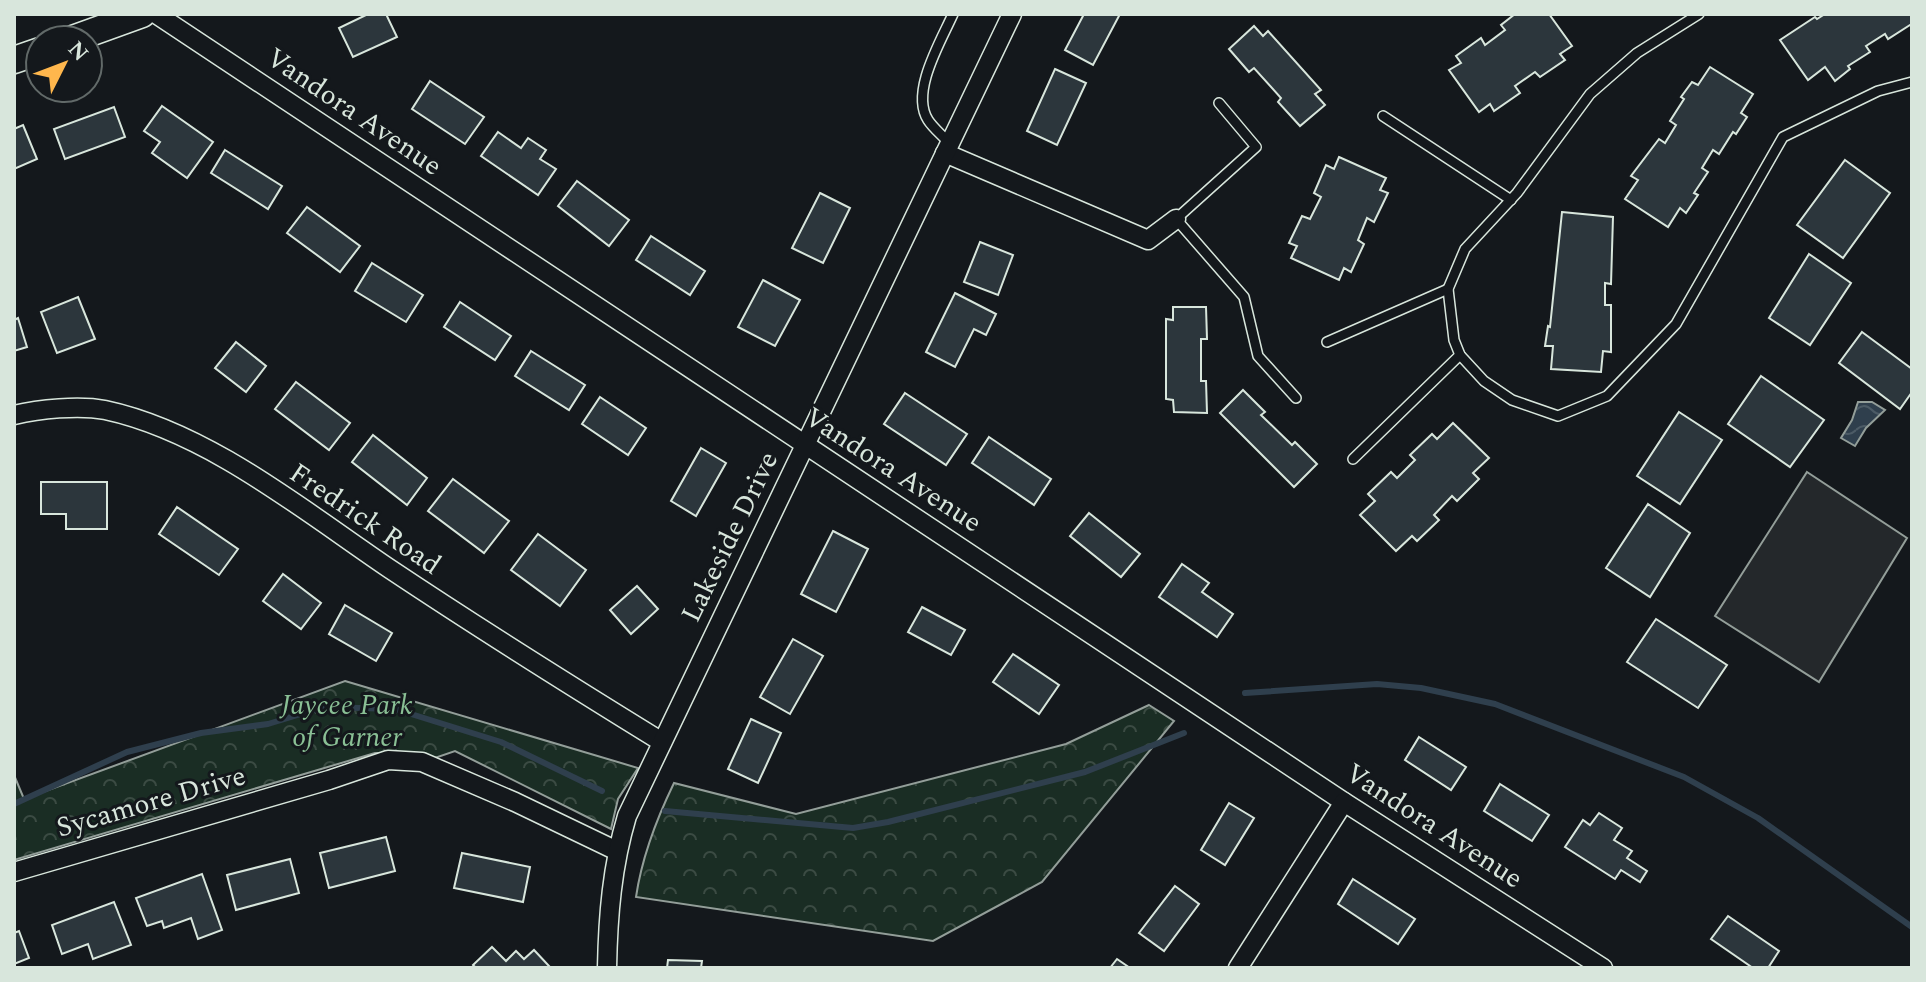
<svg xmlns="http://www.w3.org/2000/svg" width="1926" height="982" font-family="Spectral,serif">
  <defs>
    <pattern id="park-crowns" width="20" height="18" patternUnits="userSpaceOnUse" patternTransform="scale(2)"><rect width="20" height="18" fill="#1a2d24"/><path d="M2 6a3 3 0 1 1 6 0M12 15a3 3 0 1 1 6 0" fill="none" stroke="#3b4b43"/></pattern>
    <pattern id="water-waves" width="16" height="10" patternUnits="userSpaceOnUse" patternTransform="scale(2)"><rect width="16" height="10" fill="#2f3f4d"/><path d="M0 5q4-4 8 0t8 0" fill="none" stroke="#4c5b66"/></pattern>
  </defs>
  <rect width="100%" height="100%" fill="#14181c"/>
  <g fill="url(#park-crowns)" stroke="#939e99" stroke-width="2">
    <polygon points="345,681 638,768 618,799 611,829 455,751 429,760 393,753 375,753 14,860 14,775 24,799"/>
    <path d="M1149 705 1174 721 1042 882 933 941 636 897C642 856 656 820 674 783L796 814 1066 744Z"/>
  </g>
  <polygon fill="#24282b" stroke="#939e99" stroke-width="2" points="1807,472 1907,538 1819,682 1715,616"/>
  <polygon fill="url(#water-waves)" stroke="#939e99" stroke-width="2" points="1858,402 1872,402 1885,410 1866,428 1855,446 1841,438 1852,420"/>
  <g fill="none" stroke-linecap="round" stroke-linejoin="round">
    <g stroke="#2f3f4d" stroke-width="6">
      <polyline points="1245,693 1377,684 1421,688 1495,704 1684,777 1758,818 1912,927"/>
      <polyline points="14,804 127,752 201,733 268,724 324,707 395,709 501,742 602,791"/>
      <polyline points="665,811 853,828 888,822 1085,772 1184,733"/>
    </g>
  </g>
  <g fill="#2c363c" stroke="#d8e6dc" stroke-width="2">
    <polygon points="368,14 386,14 397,37 353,57 339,28"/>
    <polygon points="1084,14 1120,14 1093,65 1065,50"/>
    <polygon points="1515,14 1549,14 1572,46 1560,54 1565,60 1540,77 1535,72 1515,86 1520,93 1494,111 1490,104 1479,112 1449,70 1461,63 1456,56 1481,38 1485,45 1505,30 1501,25"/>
    <polygon points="1825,14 1912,14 1912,27 1910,25 1888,39 1885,34 1866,46 1870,52 1848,66 1850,69 1835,81 1825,67 1808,80 1780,40 1815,17 1817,19"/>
    <polygon points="1254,26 1263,36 1268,31 1321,90 1315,94 1325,105 1300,126 1278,102 1281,98 1254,68 1249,72 1229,49"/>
    <polygon points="1710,67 1753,94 1741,113 1747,117 1736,134 1733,132 1719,154 1713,150 1702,168 1708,172 1694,193 1698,195 1686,213 1680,208 1668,227 1625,199 1638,180 1631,176 1659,139 1665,143 1676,125 1670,121 1684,99 1681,97 1692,82 1698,85"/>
    <polygon points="1055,69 1086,83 1057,145 1027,131"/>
    <polygon points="430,81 484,117 465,144 412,109"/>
    <polygon points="162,106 213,142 187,178 152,153 160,142 144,131"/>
    <polygon points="114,107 125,137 65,159 54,129"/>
    <polygon points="23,125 37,159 14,169 14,129"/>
    <polygon points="498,132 521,148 528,138 546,150 540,159 556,169 538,195 481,156"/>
    <polygon points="225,150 282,186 268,209 211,173"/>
    <polygon points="1339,157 1386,178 1380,190 1388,193 1374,222 1367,218 1358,240 1364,244 1351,272 1344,268 1339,280 1291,258 1297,246 1289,243 1302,216 1310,219 1321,197 1314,193 1326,165 1334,169"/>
    <polygon points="1845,160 1890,193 1843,258 1797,225"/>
    <polygon points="577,181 629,220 609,246 558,206"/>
    <polygon points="820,193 850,208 823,263 792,248"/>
    <polygon points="307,207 360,246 340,272 287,233"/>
    <polygon points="1562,212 1613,217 1611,284 1605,283 1605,305 1611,305 1611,352 1603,351 1601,372 1551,369 1553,346 1545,346 1548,326 1550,327"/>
    <polygon points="651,236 705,271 690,295 636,260"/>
    <polygon points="980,242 1013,255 998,295 964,282"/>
    <polygon points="1809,254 1851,283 1810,345 1769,318"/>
    <polygon points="372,263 423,295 406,322 355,291"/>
    <polygon points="763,280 800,300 775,346 738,327"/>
    <polygon points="955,293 996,314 986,335 974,329 955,367 926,352"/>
    <polygon points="78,297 95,339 57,353 41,312"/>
    <polygon points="460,302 511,336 495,360 444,327"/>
    <polygon points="1173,307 1206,307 1207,339 1201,339 1201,381 1206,381 1207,413 1174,412 1173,400 1166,399 1166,319 1173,320"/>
    <polygon points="18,318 27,347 14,351 14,320"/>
    <polygon points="1862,332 1912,369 1912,392 1900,409 1839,363"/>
    <polygon points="236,342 266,366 246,392 215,368"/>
    <polygon points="531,351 585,385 569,410 515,376"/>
    <polygon points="1761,376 1824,420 1790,467 1728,424"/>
    <polygon points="296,382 350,423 329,450 275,409"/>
    <polygon points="1243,390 1265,412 1261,415 1292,445 1295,442 1317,464 1294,487 1220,413"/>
    <polygon points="905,393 967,434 946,465 884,424"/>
    <polygon points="600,397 646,428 628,455 582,424"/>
    <polygon points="1679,412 1722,440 1680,504 1637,476"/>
    <polygon points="1453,423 1489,458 1473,473 1479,479 1457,501 1452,496 1434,515 1439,520 1417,541 1412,536 1396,551 1360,515 1375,501 1368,494 1391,472 1397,478 1415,460 1410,455 1432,434 1437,439"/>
    <polygon points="373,435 427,478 407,505 352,462"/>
    <polygon points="989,437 1051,479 1034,505 972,463"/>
    <polygon points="701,448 726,463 696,516 671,501"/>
    <polygon points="453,479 509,521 484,553 428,511"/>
    <polygon points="41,482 107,482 107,529 66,529 66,514 41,514"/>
    <polygon points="1648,504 1690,533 1650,597 1606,568"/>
    <polygon points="177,507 238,549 219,575 159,534"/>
    <polygon points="1089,513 1140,554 1121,577 1070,536"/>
    <polygon points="833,531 868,549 836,612 801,594"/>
    <polygon points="538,534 586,570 560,606 511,570"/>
    <polygon points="1182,564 1209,583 1202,592 1233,614 1217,637 1159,597"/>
    <polygon points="283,574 321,603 301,629 263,601"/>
    <polygon points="637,586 658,609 631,634 610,610"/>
    <polygon points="345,605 392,633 376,661 329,634"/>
    <polygon points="922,607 965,630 951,655 908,632"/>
    <polygon points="1656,619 1727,665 1698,708 1627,662"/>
    <polygon points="793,639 823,656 790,714 760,697"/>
    <polygon points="1013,654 1059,685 1039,714 993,682"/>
    <polygon points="751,719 781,733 758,783 728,769"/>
    <polygon points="1419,737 1466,767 1451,790 1405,760"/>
    <polygon points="1500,784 1549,815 1532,841 1484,811"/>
    <polygon points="1229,803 1254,818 1225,865 1201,850"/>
    <polygon points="1599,813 1622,828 1614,840 1632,851 1627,858 1647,871 1640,882 1621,870 1615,879 1565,847 1583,820 1590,825"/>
    <polygon points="386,837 395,871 329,888 320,853"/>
    <polygon points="462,853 530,867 523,902 454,888"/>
    <polygon points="290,859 299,893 236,910 227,875"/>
    <polygon points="202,874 222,930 198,939 191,918 164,928 162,921 147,926 136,898"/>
    <polygon points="1353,879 1415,919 1398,944 1338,904"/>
    <polygon points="1175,886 1199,904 1164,951 1139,933"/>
    <polygon points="114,902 131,945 93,959 88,944 62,954 52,925"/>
    <polygon points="1728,916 1779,951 1768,968 1753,968 1711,939"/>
    <polygon points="19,931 29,958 14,964 14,933"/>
    <polygon points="492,947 506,961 516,951 524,959 534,950 549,966 547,968 476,968 473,965"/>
    <polygon points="1117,959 1130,968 1110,968"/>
    <polygon points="668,960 702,961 701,968 667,968"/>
  </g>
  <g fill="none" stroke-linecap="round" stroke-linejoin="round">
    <defs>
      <g id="lane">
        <polyline points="1699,14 1637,53 1590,94 1517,193 1465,249 1448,289 1454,340 1460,355 1484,381 1512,400 1558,416 1607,396 1676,324 1783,137 1878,91 1912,82"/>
        <polyline points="1219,103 1256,147 1176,219 1244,297 1258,356 1296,398"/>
        <polyline points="1383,116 1511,200"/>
        <path d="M949 143C943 136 933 128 928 120 910 92 941 41 953 14"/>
        <polyline points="1327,342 1448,289"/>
        <polyline points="1353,459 1460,355"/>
      </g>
      <g id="street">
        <polyline points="156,14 1344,802 1603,968"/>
        <polyline points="945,153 1148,240 1176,219"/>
        <path d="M14 415C39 409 79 405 105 410 208 432 304 511 390 569 480 629 571 686 662 742"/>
        <polyline points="14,872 329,780 388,760 422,762 515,802 617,851"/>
        <path d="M607 968C608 916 612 866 627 816L1012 14"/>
        <polyline points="1238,968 1344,802"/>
      </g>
      <g id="secondary">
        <polyline points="70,40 142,14"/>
        <polyline points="14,60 40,51"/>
      </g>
    </defs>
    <use href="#lane" stroke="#d8e6dc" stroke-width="12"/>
    <use href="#street" stroke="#d8e6dc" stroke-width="21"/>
    <use href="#secondary" stroke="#d8e6dc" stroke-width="29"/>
    <use href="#lane" stroke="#14181c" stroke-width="9"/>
    <use href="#street" stroke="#14181c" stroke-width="18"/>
    <use href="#secondary" stroke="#14181c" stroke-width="26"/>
  </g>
  <g text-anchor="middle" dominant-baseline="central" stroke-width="6" stroke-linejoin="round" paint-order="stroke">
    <g font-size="28" fill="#d8e6dc" stroke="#14181c">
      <text transform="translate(354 112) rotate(34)">Vandora Avenue</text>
      <text transform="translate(893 470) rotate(33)">Vandora Avenue</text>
      <text transform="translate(365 519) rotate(34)">Fredrick Road</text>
      <text transform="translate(730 537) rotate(-64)">Lakeside Drive</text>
      <text transform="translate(151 802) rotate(-16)">Sycamore Drive</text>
      <text transform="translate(1434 826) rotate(33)">Vandora Avenue</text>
    </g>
    <g font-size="28" font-style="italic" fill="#8ac095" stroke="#14181c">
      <text x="347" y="705">Jaycee Park<tspan x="347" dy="32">of Garner</tspan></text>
    </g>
  </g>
  <rect width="1926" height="982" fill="none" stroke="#d8e6dc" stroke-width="32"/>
  <g transform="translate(64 64) rotate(48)"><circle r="38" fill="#14181c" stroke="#626a69" stroke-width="2"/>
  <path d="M0-6L14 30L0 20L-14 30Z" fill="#ffb74d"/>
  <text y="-12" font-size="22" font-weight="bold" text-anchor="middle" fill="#d8e6dc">N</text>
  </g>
</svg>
